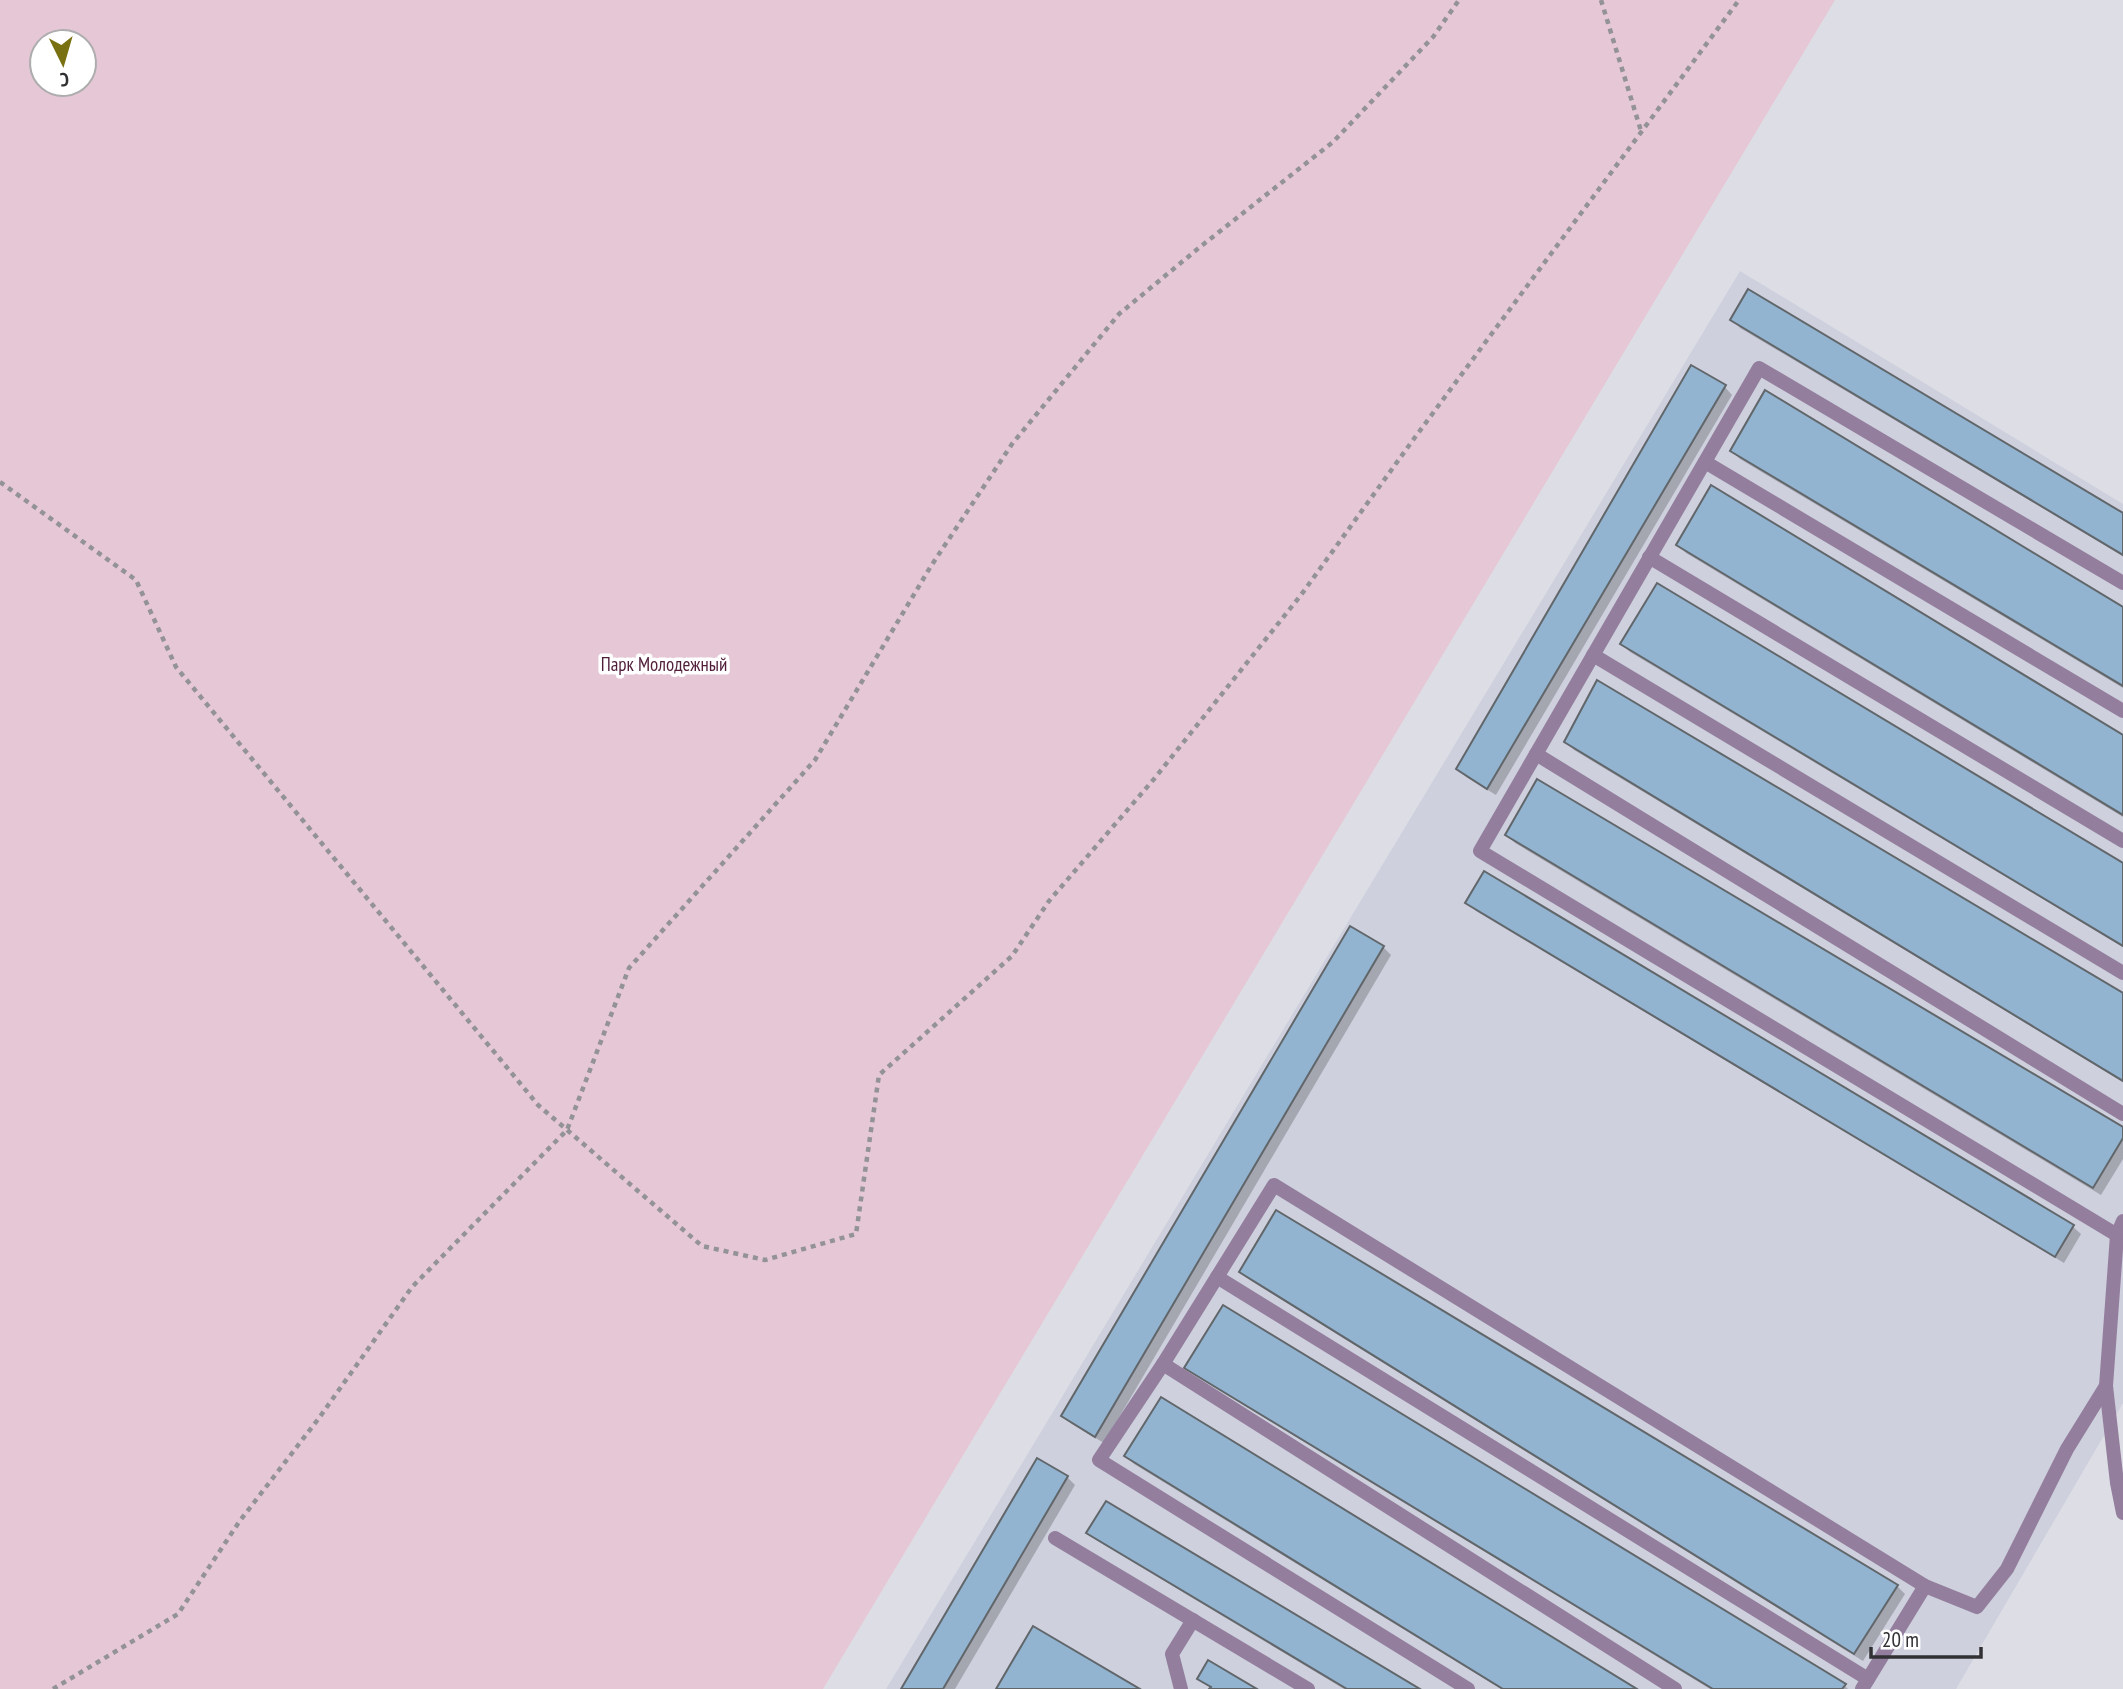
<svg xmlns="http://www.w3.org/2000/svg" width="2123" height="1689" font-family="'PT Sans Narrow',sans-serif">
  <rect width="100%" height="100%" fill="#dddee5"/>
  <polygon fill="#ced0dd" points="1740,271 2123,504 2123,1403 1956,1689 886,1689"/>
  <path fill="#e6c7d5" fill-rule="evenodd" d="M0 0H1835L823 1689H0ZM42 42H84V84H42Z"/>
  <g fill="#0003">
    <polygon points="1732,319 2123,515 2123,556 1740,328"/>
    <polygon points="1724,386 1732,395 1496,795 1466,777 1458,769"/>
    <polygon points="1732,451 2123,609 2123,688 1740,459"/>
    <polygon points="1678,545 2123,737 2123,817 1686,553"/>
    <polygon points="1622,644 2123,865 2123,947 1630,652"/>
    <polygon points="1566,742 2123,995 2123,1082 1574,750"/>
    <polygon points="1507,835 2123,1130 2123,1159 2101,1195 1515,843"/>
    <polygon points="1468,903 2072,1226 2081,1234 2064,1263 1476,911"/>
    <polygon points="1383,947 1391,955 1104,1443 1072,1424 1063,1416"/>
    <polygon points="1241,1272 1897,1586 1905,1594 1863,1661 1250,1280"/>
    <polygon points="1187,1367 1844,1685 1848,1689 1710,1689 1195,1375"/>
    <polygon points="1126,1456 1634,1689 1501,1689 1134,1464"/>
    <polygon points="1067,1477 1075,1485 955,1689 903,1689"/>
    <polygon points="1088,1532 1417,1689 1344,1689 1096,1540"/>
  </g>
  <g fill="#92b4d0" stroke="#61666a" stroke-width="2">
    <polygon points="1748,289 2123,513 2123,555 1730,320"/>
    <polygon points="1691,365 1726,385 1487,789 1456,769"/>
    <polygon points="1765,390 2123,607 2123,686 1730,451"/>
    <polygon points="1711,485 2123,735 2123,815 1676,545"/>
    <polygon points="1657,583 2123,863 2123,946 1620,644"/>
    <polygon points="1597,680 2123,993 2123,1081 1564,742"/>
    <polygon points="1537,779 2123,1127 2123,1138 2093,1188 1505,835"/>
    <polygon points="1484,871 2074,1225 2055,1257 1465,903"/>
    <polygon points="1350,926 1384,946 1095,1437 1061,1416"/>
    <polygon points="1276,1210 1898,1585 1854,1654 1239,1272"/>
    <polygon points="1223,1305 1846,1684 1842,1689 1713,1689 1184,1368"/>
    <polygon points="1161,1397 1637,1689 1503,1689 1124,1456"/>
    <polygon points="1037,1458 1068,1476 943,1689 901,1689"/>
    <polygon points="1106,1501 1420,1689 1347,1689 1086,1533"/>
    <polygon points="1033,1626 1140,1689 996,1689"/>
    <polygon points="1208,1660 1257,1689 1209,1689 1211,1687 1197,1679"/>
  </g>
  <g fill="none" stroke-linecap="round" stroke-linejoin="round">
    <g stroke="#929297" stroke-width="4.5" stroke-dasharray="5 5" stroke-linecap="butt">
      <polyline points="1601,0 1641,131"/>
      <polyline points="0,482 136,580 176,667 538,1105 702,1246 765,1260 856,1234 879,1075 1012,956 1049,901 1154,779 1301,595 1413,440 1739,0"/>
      <polyline points="53,1689 178,1614 239,1522 319,1418 412,1287 567,1130 629,968 815,760 931,566 1012,444 1119,314 1200,247 1333,142 1433,37 1459,0"/>
    </g>
    <g stroke="#937e9d" stroke-width="14">
      <polyline points="1705,462 2123,711"/>
      <polyline points="1649,557 2123,841"/>
      <polyline points="1593,655 2123,973"/>
      <polyline points="1536,754 2123,1114"/>
      <polyline points="2123,1221 2117,1235 2106,1386 2117,1483 2123,1513"/>
      <polyline points="2117,1235 1480,851 1759,368 2123,583"/>
      <polyline points="1217,1277 1274,1185 1925,1586 1977,1607 2007,1569 2067,1449 2106,1386"/>
      <polyline points="1163,1364 1217,1277 1868,1679"/>
      <polyline points="1055,1538 1308,1689"/>
      <polyline points="1181,1689 1172,1654 1193,1620"/>
      <polyline points="1468,1689 1099,1460 1163,1364 1675,1689"/>
      <polyline points="1862,1689 1925,1586"/>
    </g>
  </g>
  <g text-anchor="middle" dominant-baseline="central" stroke-width="7" stroke-linejoin="round" paint-order="stroke">
    <g font-size="19" fill="#501d39" stroke="#fff">
      <text x="664" y="664">Парк Молодежный</text>
    </g>
  </g>
  <g transform="translate(63 63) rotate(175)"><circle r="33" fill="#ffffff" stroke="#adadae" stroke-width="2"/>
  <path d="M0-5L12 26L0 18L-12 26Z" fill="#797111"/>
  <text y="-10" font-size="19" font-weight="bold" text-anchor="middle" fill="#313134">С</text>
  </g>
  <path d="M1871 1647v10h110v-10" fill="none" stroke="#313134" stroke-width="3.5"/>
  <text x="1882" y="1647" font-size="21" fill="#313134" stroke="#ffffff" stroke-width="5" paint-order="stroke">20 m</text>
</svg>
